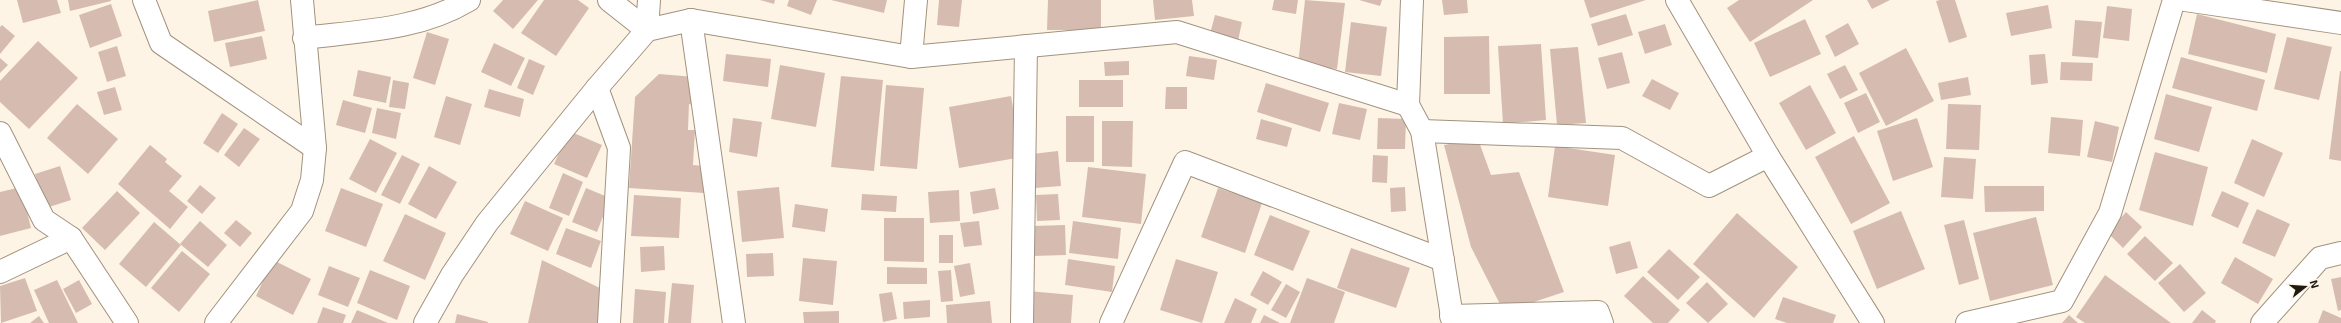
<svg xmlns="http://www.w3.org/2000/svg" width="2341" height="323" font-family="'Exo 2',sans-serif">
  <rect width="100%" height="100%" fill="#fef4e6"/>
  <g fill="#d6bcb0">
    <polygon points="17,0 57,0 61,13 23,23"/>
    <polygon points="68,0 111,0 111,1 70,11"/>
    <polygon points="258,0 265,31 214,42 208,11"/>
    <polygon points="503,0 538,0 513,29 493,11"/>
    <polygon points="544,0 578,0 589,8 556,56 521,33"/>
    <polygon points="760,0 775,0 774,4"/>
    <polygon points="789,0 817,0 811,15 787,6"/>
    <polygon points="831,0 887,0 884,13"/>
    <polygon points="939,0 962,0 959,27 937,25"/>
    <polygon points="1048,0 1101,0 1101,30 1047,30"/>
    <polygon points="1153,0 1192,0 1194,16 1155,20"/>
    <polygon points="1274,0 1298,0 1296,14 1272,10"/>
    <polygon points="1305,0 1345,3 1337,69 1298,65"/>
    <polygon points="1359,0 1382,0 1380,6"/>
    <polygon points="1442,0 1467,0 1468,13 1444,15"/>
    <polygon points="1584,0 1646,0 1590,18"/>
    <polygon points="1739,0 1813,0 1750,42 1727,8"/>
    <polygon points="1867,0 1890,0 1872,9"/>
    <polygon points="1940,0 1955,0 1967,37 1949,43 1936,1"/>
    <polygon points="111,4 122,36 90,48 79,15"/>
    <polygon points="2048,5 2052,28 2011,36 2006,13"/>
    <polygon points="2107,6 2132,9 2129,41 2103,38"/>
    <polygon points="1626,14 1633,35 1598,46 1591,24"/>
    <polygon points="2197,14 2276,34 2267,73 2188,54"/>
    <polygon points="1215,15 1242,22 1238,41 1210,34"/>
    <polygon points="1805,19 1821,54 1770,77 1754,43"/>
    <polygon points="2075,20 2102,22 2098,58 2072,56"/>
    <polygon points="1351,22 1387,27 1381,76 1345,72"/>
    <polygon points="1848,23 1859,44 1835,57 1825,36"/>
    <polygon points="1665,24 1672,45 1645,54 1638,32"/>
    <polygon points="2,25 15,36 0,54 0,27"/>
    <polygon points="427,32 449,39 435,85 413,78"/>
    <polygon points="262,36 267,59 230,67 225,43"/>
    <polygon points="1489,36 1490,94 1444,94 1444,37"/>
    <polygon points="2287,37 2332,47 2319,100 2274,89"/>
    <polygon points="38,41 78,78 29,129 0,102 0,81"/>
    <polygon points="494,43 525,58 511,86 481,72"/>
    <polygon points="1541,44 1546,120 1503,124 1498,46"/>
    <polygon points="117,46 126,76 107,82 98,52"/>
    <polygon points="1578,47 1586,123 1557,125 1550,49"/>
    <polygon points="1906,48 1934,101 1886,126 1859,73"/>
    <polygon points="1622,52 1630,83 1607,89 1598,58"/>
    <polygon points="726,54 771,59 768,87 723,81"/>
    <polygon points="2045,54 2048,83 2031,85 2029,55"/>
    <polygon points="1189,56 1217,60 1214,80 1186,76"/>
    <polygon points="2181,57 2265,80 2257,111 2172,88"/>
    <polygon points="0,58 8,65 0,73"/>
    <polygon points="529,59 545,66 533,95 517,88"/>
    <polygon points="1129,61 1129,75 1105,76 1104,62"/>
    <polygon points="2061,62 2093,63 2092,81 2060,80"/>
    <polygon points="780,65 825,73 816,127 771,119"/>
    <polygon points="1845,65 1858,90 1840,99 1827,74"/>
    <polygon points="358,70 391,77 386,103 353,96"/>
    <polygon points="2340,71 2341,71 2341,161 2329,159"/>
    <polygon points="659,74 695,77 693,105 689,104 688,130 695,130 693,165 706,166 704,193 629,188 635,97"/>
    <polygon points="841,76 883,80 874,171 831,167"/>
    <polygon points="1968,77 1971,95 1941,100 1938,83"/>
    <polygon points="1652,79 1679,93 1670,110 1642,96"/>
    <polygon points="393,80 409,83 405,109 389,107"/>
    <rect x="1079" y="80" width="44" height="27"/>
    <polygon points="1266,83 1329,103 1320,132 1257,112"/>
    <polygon points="886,85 924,88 917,169 880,166"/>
    <polygon points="1810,85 1836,133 1806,150 1779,103"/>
    <polygon points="115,87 122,110 104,115 97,92"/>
    <polygon points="1166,87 1187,87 1187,109 1165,109"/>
    <polygon points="489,89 524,99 520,117 484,107"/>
    <polygon points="1866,93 1880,122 1858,133 1844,103"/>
    <polygon points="2166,94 2212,107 2199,152 2154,139"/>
    <polygon points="446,96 472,104 460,145 434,137"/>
    <polygon points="1011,96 1022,157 959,168 949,107"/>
    <polygon points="343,100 372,108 365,133 336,125"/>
    <polygon points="1339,103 1367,109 1360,140 1332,134"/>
    <polygon points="77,104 118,139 88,174 47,138"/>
    <polygon points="1948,104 1981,105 1979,150 1946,149"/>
    <polygon points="377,108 401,113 396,139 372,133"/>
    <polygon points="222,113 238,124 218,153 203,143"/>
    <rect x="1066" y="116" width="28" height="46"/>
    <polygon points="2051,117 2083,120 2080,156 2048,153"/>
    <polygon points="733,118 762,122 757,157 729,152"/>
    <polygon points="1378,118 1406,119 1405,149 1377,149"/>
    <polygon points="1917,118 1933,167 1893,181 1877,131"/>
    <polygon points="1261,119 1292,128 1287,147 1256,139"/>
    <polygon points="1102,121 1133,121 1132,167 1102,166"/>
    <polygon points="2095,121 2119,127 2112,162 2087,157"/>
    <polygon points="244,128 260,139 239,167 224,155"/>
    <polygon points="569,131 602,145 587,178 554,164"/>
    <polygon points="1854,136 1890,203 1851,224 1815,157"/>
    <polygon points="370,139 397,153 376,193 349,179"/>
    <polygon points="1478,139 1491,175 1519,172 1564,292 1504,312 1471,247 1444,145"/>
    <polygon points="2252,139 2283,153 2264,197 2234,183"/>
    <polygon points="150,145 167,159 165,162 182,176 169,191 188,207 170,229 118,184"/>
    <polygon points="1555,146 1615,155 1608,206 1548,197"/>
    <polygon points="1058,151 1061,186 1035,188 1032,154"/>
    <polygon points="2155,152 2208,167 2193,226 2139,210"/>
    <polygon points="402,155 420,164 400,204 381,195"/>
    <polygon points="1373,155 1388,156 1387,183 1372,182"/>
    <polygon points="1944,157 1976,159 1973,199 1941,197"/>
    <polygon points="60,166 71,200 46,208 35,174"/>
    <polygon points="429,166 457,182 436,219 408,204"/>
    <polygon points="1088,167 1146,174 1141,224 1082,217"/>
    <polygon points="563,173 583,182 569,216 549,208"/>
    <polygon points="200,185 216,198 202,214 187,201"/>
    <polygon points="1984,186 2044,186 2044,211 1985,212"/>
    <polygon points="21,187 31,228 0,236 0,192"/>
    <polygon points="779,187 784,238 742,242 737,191"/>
    <polygon points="1405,187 1406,211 1391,212 1390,188"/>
    <polygon points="341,188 383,204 366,247 325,231"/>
    <polygon points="586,188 610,198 597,232 572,222"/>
    <polygon points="995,188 999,209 973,214 970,192"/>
    <polygon points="1218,188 1262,203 1245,253 1201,237"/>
    <polygon points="959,190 960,221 930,223 928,192"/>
    <polygon points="117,191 140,213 105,250 82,228"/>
    <polygon points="2222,191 2249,203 2238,228 2211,216"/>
    <polygon points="862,194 897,196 896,212 861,210"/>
    <polygon points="1058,194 1060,220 1037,221 1036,195"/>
    <polygon points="634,195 681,198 679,238 631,236"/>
    <polygon points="525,201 563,218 548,251 510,234"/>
    <polygon points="795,204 828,209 825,232 792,227"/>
    <polygon points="2257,209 2290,224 2275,257 2242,243"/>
    <polygon points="1901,211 1925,269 1877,289 1853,231"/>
    <polygon points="2126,212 2142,227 2123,248 2108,233"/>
    <polygon points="1737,213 1798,267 1754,318 1693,264"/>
    <polygon points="405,214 446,233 425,280 383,261"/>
    <polygon points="1270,215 1310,231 1293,271 1254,255"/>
    <polygon points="2036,217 2053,285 1990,301 1973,233"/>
    <polygon points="884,218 924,218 924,262 884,261"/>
    <polygon points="236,220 252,233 240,247 224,233"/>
    <polygon points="1964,220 1979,279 1959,285 1944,225"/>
    <polygon points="200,221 227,245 208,267 180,244"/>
    <polygon points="979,221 982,245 964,247 960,223"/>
    <polygon points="1073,221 1121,228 1118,259 1069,253"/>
    <polygon points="154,222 181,245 146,287 119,264"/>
    <polygon points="1065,225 1066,255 1033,256 1032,226"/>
    <polygon points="566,228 601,241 591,268 556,254"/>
    <rect x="939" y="235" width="14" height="28"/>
    <polygon points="2145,236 2173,263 2155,281 2127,254"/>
    <polygon points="1630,241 1638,268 1616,274 1609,247"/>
    <polygon points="664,246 665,270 641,272 640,247"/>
    <polygon points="1351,248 1410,268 1396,308 1337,288"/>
    <polygon points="1669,249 1700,277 1678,300 1647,272"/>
    <polygon points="182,251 210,274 179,312 151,288"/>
    <polygon points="773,253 774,276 747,277 746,254"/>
    <polygon points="2235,257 2273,279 2258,304 2221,283"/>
    <polygon points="803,258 837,261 833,305 799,301"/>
    <polygon points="1068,259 1115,266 1112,292 1065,285"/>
    <polygon points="1176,259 1218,272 1202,323 1160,310"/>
    <polygon points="273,260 311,279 293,315 256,296"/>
    <polygon points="542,260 604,290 599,323 528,323"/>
    <polygon points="970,263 975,294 960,297 954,266"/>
    <polygon points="2180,264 2206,293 2184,312 2158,283"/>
    <polygon points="329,266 360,278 348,307 318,295"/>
    <polygon points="887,267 927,268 927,284 887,284"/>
    <polygon points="370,270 410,286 397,320 357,303"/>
    <polygon points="951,270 953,301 941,302 938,271"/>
    <polygon points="1263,271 1282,282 1268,305 1250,295"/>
    <polygon points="2105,275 2171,323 2085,323 2076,317"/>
    <polygon points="1643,276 1680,310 1668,323 1653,323 1624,296"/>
    <polygon points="2341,277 2341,310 2338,311 2331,279"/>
    <polygon points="25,278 37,311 1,323 0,286"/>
    <polygon points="1307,278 1345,292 1334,323 1290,323"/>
    <polygon points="57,280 78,323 49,323 34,290"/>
    <polygon points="79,280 92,304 76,313 63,289"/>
    <polygon points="1707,282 1728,304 1708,323 1686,303"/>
    <polygon points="672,283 694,285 691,323 668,323"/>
    <polygon points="1286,284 1300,292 1286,318 1271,310"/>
    <polygon points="635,289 666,292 664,323 633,323"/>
    <polygon points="1028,291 1073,295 1071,323 1025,323"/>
    <polygon points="892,292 897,319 883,322 879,294"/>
    <polygon points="1783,297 1836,315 1833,323 1787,323 1775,319"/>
    <polygon points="1235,298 1257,309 1251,323 1224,323"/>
    <polygon points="930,300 930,317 904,319 903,302"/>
    <polygon points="990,301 992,323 947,323 946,305"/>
    <polygon points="323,307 346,315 343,323 317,323"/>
    <polygon points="357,310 388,323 351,323"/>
    <polygon points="2202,310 2216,321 2215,323 2192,323"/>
    <polygon points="2323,310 2341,318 2341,323 2318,323"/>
    <polygon points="839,311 839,323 804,323 803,312"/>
    <polygon points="457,314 488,322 488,323 455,323"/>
    <polygon points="1264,315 1280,323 1260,323"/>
    <polygon points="2069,315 2078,323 2062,323"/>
    <polygon points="39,316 44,323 30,323"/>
  </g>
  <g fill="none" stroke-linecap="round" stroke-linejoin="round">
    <defs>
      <g id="minor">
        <polyline points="144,0 161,43 315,148"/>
        <polyline points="609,0 647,30 691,20 911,57 1177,32 1408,105"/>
        <polyline points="1412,0 1408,105 1422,131 1453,323"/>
        <polyline points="1677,0 1768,156 1873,323"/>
        <polyline points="2185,0 2341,23"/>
        <polyline points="691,20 734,323"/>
        <path d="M304 38C361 31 419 30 469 0"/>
        <polyline points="911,57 916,0"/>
        <polyline points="597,88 619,148 609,323"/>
        <polyline points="1422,131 1622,138 1709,186 1768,156"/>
        <polyline points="0,133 44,220 71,238 127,323"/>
        <polyline points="0,272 71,238"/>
        <polyline points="1451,316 1598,312 1602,323"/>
        <polyline points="216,323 302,211 312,180 315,148 302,0"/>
        <polyline points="425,323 452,275 487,223 597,88 647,30 649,0"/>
        <polyline points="1022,323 1026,46"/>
        <polyline points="1111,323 1185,162 1443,260"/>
        <polyline points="1967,323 2062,301 2110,213 2174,0"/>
        <polyline points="2262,323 2320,258 2341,253"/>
      </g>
    </defs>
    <use href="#minor" stroke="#a2927e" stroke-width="24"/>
    <use href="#minor" stroke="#fff" stroke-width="22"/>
  </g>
  <g transform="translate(2305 287) rotate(73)" stroke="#fef4e6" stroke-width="3" paint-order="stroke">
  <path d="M0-3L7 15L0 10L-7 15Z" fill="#1e1810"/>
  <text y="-6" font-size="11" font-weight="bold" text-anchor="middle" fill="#1e1810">N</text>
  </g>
</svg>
